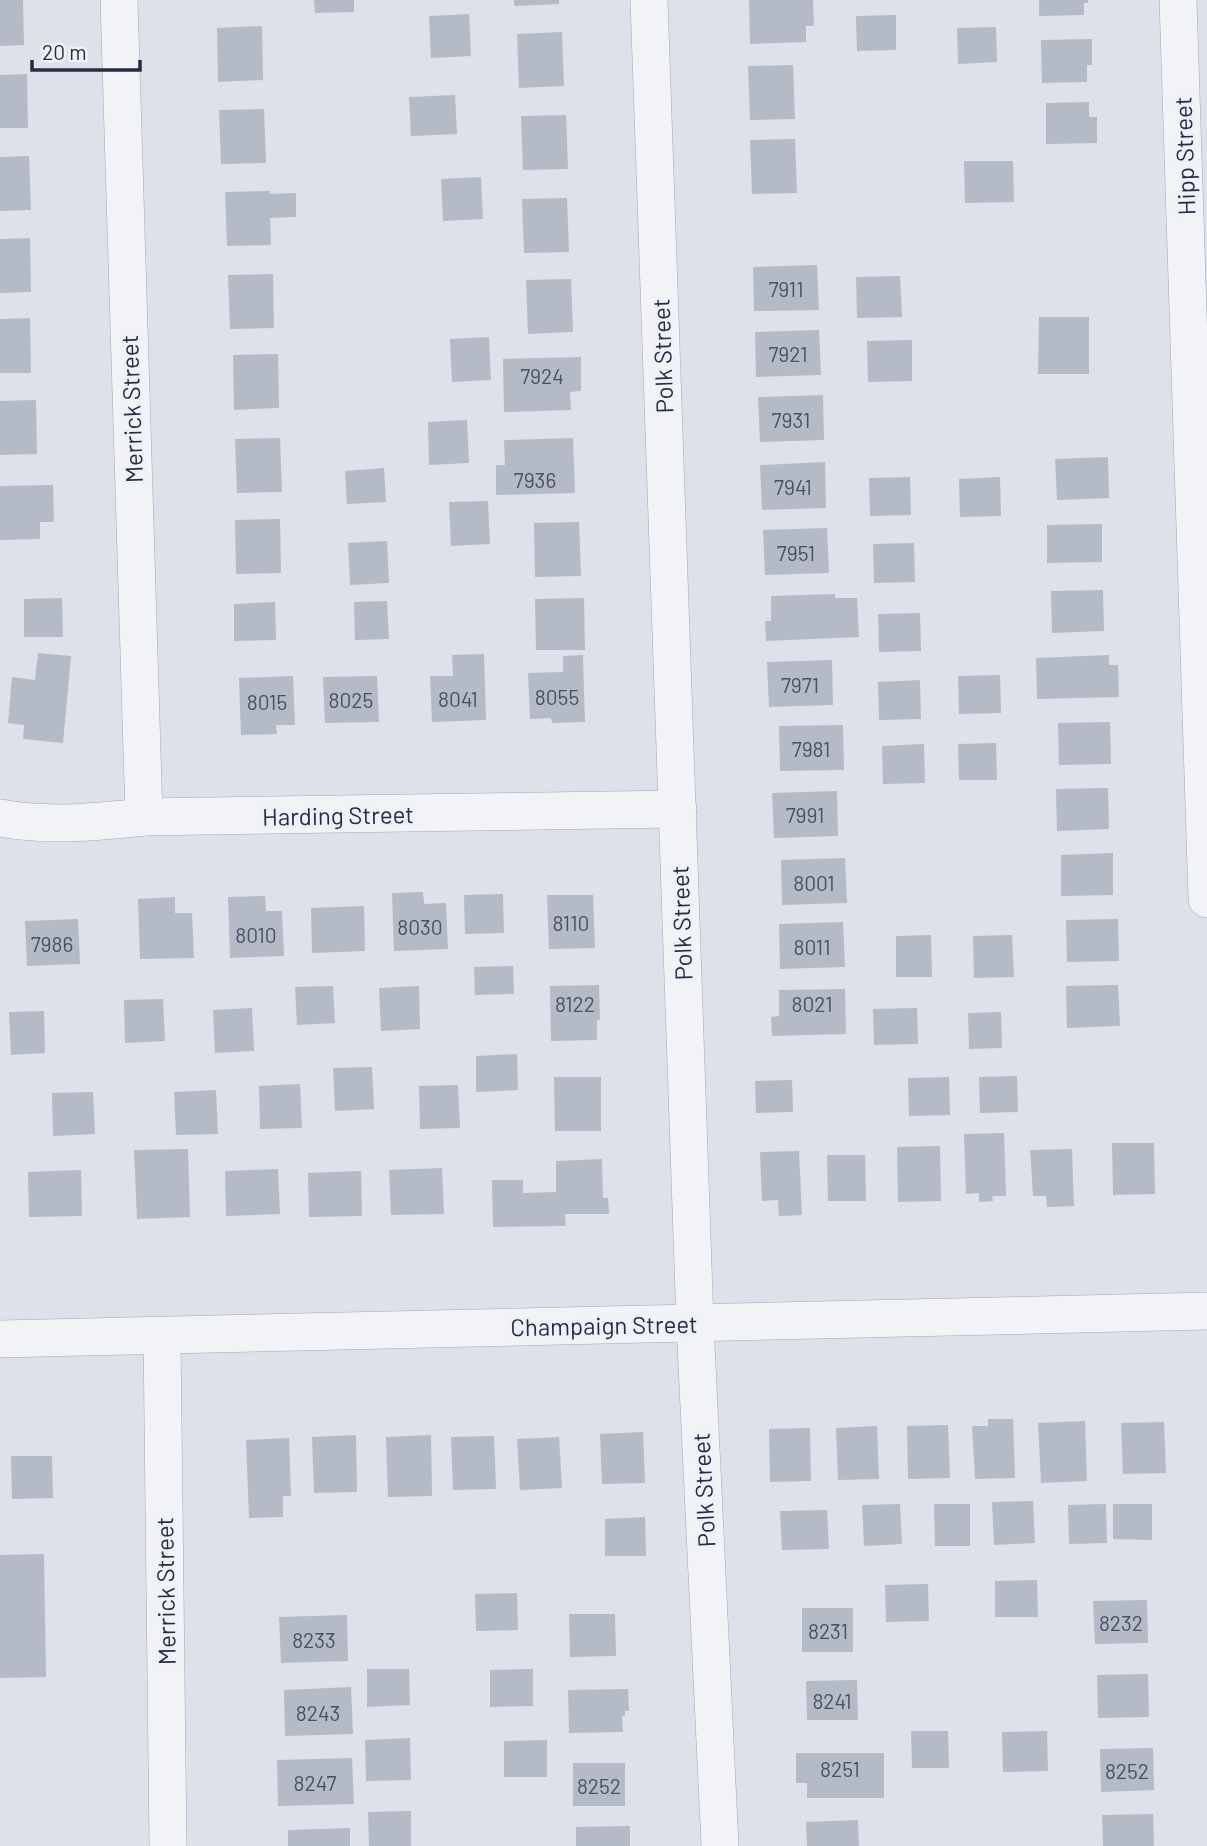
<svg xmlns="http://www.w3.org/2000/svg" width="1207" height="1846" font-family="Barlow,sans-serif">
  <rect width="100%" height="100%" fill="#dee1e9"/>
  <g fill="#b5bac7">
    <polygon points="0,0 23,0 24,45 0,46"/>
    <polygon points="314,0 354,0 354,12 315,13"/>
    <polygon points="514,0 559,0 559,4 514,6"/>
    <polygon points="749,0 813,0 814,26 806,26 806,42 750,44"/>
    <polygon points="1039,0 1088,0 1088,3 1084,3 1084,15 1039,16"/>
    <polygon points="469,14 471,56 431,58 429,16"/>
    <polygon points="896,15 896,50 857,51 856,16"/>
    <polygon points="262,26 263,80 218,82 217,28"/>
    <polygon points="996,27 997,62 958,64 957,28"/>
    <polygon points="562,32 564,86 519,88 517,34"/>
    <polygon points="1092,39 1092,65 1087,65 1087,82 1042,83 1041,40"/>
    <polygon points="793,65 795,119 750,120 748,66"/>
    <polygon points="27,74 28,128 0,128 0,75"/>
    <polygon points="455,95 457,134 411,136 409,97"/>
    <polygon points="1089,102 1089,117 1097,117 1097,143 1046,144 1046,103"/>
    <polygon points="264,109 266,163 221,164 219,110"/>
    <polygon points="566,115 568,169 523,170 521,116"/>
    <polygon points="795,139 797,193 752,194 750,140"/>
    <polygon points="29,156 31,210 0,211 0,157"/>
    <polygon points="964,161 1013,161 1014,202 965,203"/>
    <polygon points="481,177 483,219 443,221 441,179"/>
    <polygon points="270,191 270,194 296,193 296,217 270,218 271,245 227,246 225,192"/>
    <polygon points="567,198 569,252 524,253 522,199"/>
    <polygon points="30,238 31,292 0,293 0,239"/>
    <polygon points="817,265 819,310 754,311 753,267"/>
    <polygon points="273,274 274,328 230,329 228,275"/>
    <polygon points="900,276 902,317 857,318 856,277"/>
    <polygon points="571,279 573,332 528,334 526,280"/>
    <polygon points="1039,317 1089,317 1089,374 1038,374"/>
    <polygon points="30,318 31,373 0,373 0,319"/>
    <polygon points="819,330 821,375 756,377 755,332"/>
    <polygon points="489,337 491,380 452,382 450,339"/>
    <polygon points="912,340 912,381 868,382 867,341"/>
    <polygon points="278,354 279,408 234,410 233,355"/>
    <polygon points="581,357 581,391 570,392 571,410 504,412 503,359"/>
    <polygon points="823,395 824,440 760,442 758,397"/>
    <polygon points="36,400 37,454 0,455 0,401"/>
    <polygon points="467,420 469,463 429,465 428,422"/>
    <polygon points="280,438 282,492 237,493 235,439"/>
    <polygon points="573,438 575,493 496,495 496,465 505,465 504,440"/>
    <polygon points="1108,457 1109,498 1057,500 1055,459"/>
    <polygon points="825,462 826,508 762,510 760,465"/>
    <polygon points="384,468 386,502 347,504 345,471"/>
    <polygon points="910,477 911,515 870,516 869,478"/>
    <polygon points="1000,477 1001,516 960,517 959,479"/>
    <polygon points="53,485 54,522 40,522 40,539 0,540 0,486"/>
    <polygon points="488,501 490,544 451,546 449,502"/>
    <polygon points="280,519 281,573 236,574 235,520"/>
    <polygon points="579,522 581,576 535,577 534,523"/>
    <polygon points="1102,524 1102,562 1047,563 1047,525"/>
    <polygon points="827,528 829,573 765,575 763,530"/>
    <polygon points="387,541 389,583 350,585 348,543"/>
    <polygon points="914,543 915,582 874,583 873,544"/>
    <polygon points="1103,590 1104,631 1052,633 1051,591"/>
    <polygon points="835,594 835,598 857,598 859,637 766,641 765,621 771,621 771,596"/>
    <polygon points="62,598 63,637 24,637 24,599"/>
    <polygon points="584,598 585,650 536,650 535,599"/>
    <polygon points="387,601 389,639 355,640 354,602"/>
    <polygon points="275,602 276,640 234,641 234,604"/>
    <polygon points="920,613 921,651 879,652 878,614"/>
    <polygon points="38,653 71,656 63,743 23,739 24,725 8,723 12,677 35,680"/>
    <polygon points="484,654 486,720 432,722 430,676 453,676 452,655"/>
    <polygon points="583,655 585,722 552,723 551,718 530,719 528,673 563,672 563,656"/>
    <polygon points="1109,655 1109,665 1118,665 1119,697 1037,699 1036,658"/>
    <polygon points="832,660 833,705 769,707 767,662"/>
    <polygon points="1000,675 1001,713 959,714 958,676"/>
    <polygon points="293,676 295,725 276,725 277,734 241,735 239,678"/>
    <polygon points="377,676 379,722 325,723 323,677"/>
    <polygon points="920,680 921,719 879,720 878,682"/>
    <polygon points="1110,722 1111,764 1059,765 1058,723"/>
    <polygon points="843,725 844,770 780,771 779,726"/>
    <polygon points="996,743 997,780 959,780 958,744"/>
    <polygon points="924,744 925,783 883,784 882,746"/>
    <polygon points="1108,788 1109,829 1057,831 1056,789"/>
    <polygon points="837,791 838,836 774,838 772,793"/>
    <polygon points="1113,853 1113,895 1061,896 1061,855"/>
    <polygon points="845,858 847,903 782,905 781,860"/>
    <polygon points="423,892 424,904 446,903 448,949 394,951 392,893"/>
    <polygon points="503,894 504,933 465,934 464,895"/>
    <polygon points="547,895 593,895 595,948 549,949"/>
    <polygon points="265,896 266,911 282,911 284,956 230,958 228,897"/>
    <polygon points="175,897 175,913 192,913 194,958 140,959 138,899"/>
    <polygon points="364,906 365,951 312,953 311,908"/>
    <polygon points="78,919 80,964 27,966 25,921"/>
    <polygon points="1118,919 1119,961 1067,962 1066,920"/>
    <polygon points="843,922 845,967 780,969 779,924"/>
    <polygon points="931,935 932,977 896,977 896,936"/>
    <polygon points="1012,935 1014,977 974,978 973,936"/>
    <polygon points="513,966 514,994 475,995 474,967"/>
    <polygon points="599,985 600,1020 597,1020 597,1040 551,1041 550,986"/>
    <polygon points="1118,985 1120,1026 1067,1028 1066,986"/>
    <polygon points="333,986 335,1023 297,1025 295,987"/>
    <polygon points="419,986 420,1029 381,1031 379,988"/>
    <polygon points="845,989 846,1034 772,1036 771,1017 779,1016 779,990"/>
    <polygon points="163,999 165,1041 125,1043 124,1000"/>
    <polygon points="252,1008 254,1051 215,1053 213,1010"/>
    <polygon points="917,1008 918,1044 874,1045 873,1009"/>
    <polygon points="44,1011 45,1053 11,1055 9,1012"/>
    <polygon points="1001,1012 1002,1048 969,1049 968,1013"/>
    <polygon points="517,1054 518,1090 476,1092 476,1056"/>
    <polygon points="372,1067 374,1109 335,1111 333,1068"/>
    <polygon points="1017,1076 1018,1112 980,1113 979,1077"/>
    <polygon points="554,1077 601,1077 601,1131 555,1131"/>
    <polygon points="949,1077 950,1115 909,1116 908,1078"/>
    <polygon points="792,1080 793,1112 756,1113 755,1081"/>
    <polygon points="300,1084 302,1128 260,1129 259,1086"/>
    <polygon points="458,1085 460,1128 420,1129 419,1086"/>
    <polygon points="216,1090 218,1134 176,1135 174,1092"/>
    <polygon points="93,1092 95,1134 53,1136 52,1093"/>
    <polygon points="1004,1133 1006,1196 992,1196 993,1201 979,1202 979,1193 966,1194 964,1134"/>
    <polygon points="1112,1143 1154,1143 1155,1194 1113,1195"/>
    <polygon points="940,1146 941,1201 898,1202 897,1147"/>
    <polygon points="188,1149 190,1217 137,1219 134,1150"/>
    <polygon points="1072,1149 1074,1206 1047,1207 1046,1196 1033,1196 1030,1150"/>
    <polygon points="799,1151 802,1215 779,1216 778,1200 762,1201 760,1152"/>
    <polygon points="827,1155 865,1155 866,1201 828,1201"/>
    <polygon points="602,1159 603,1198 608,1198 609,1214 565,1214 566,1226 493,1227 492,1180 523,1180 523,1193 556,1192 556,1161"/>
    <polygon points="442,1168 444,1214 391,1215 389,1170"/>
    <polygon points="278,1169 280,1214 226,1216 225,1171"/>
    <polygon points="81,1170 82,1216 29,1217 28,1172"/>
    <polygon points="361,1171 362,1216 309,1217 308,1173"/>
    <polygon points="988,1419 1013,1419 1015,1478 975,1479 972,1426 988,1426"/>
    <polygon points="1085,1421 1087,1481 1041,1483 1038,1423"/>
    <polygon points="1164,1422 1166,1473 1123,1474 1121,1423"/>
    <polygon points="948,1425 950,1478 908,1479 907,1426"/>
    <polygon points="877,1426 879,1479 838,1480 836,1428"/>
    <polygon points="810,1428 811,1481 770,1482 769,1429"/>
    <polygon points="643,1432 645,1483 602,1484 600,1434"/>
    <polygon points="356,1435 357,1492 314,1493 312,1437"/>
    <polygon points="431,1435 432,1496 388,1497 386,1437"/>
    <polygon points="494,1436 496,1489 453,1490 451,1437"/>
    <polygon points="559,1437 562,1488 520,1490 517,1439"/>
    <polygon points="289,1438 291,1496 283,1496 283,1517 249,1518 246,1440"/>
    <polygon points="11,1456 52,1456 53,1498 12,1499"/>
    <polygon points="1033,1501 1035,1543 994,1545 992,1502"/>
    <polygon points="900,1504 902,1544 864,1546 862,1505"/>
    <polygon points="934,1504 970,1504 970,1546 935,1546"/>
    <polygon points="1106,1504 1107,1543 1069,1544 1068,1505"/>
    <polygon points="1113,1504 1152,1504 1152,1540 1113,1539"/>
    <polygon points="827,1510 829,1549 782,1550 780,1511"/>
    <polygon points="645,1517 646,1556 605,1556 605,1519"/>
    <polygon points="44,1554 46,1677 0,1678 0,1555"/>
    <polygon points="1037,1580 1038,1617 995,1617 995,1581"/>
    <polygon points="928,1584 929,1621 886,1622 885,1585"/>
    <polygon points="517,1593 518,1630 476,1631 475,1594"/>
    <polygon points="1147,1600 1148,1643 1095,1644 1093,1601"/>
    <rect x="802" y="1608" width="51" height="44"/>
    <polygon points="569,1614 615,1614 616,1656 570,1657"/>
    <polygon points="347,1615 348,1661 281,1663 279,1617"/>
    <polygon points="367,1669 409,1669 410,1705 367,1707"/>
    <polygon points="533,1669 533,1706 490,1707 490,1670"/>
    <polygon points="1148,1674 1149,1717 1098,1718 1097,1675"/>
    <polygon points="857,1680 858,1720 807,1720 806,1681"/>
    <polygon points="351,1687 353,1734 285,1736 284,1690"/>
    <polygon points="628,1689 629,1711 625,1711 625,1716 622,1716 623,1732 569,1733 568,1690"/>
    <polygon points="911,1731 948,1731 949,1768 912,1768"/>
    <polygon points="1047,1731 1048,1771 1003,1772 1002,1732"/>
    <polygon points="410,1738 411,1780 366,1781 365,1740"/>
    <polygon points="547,1740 547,1777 504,1777 504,1741"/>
    <polygon points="1153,1748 1154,1790 1101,1792 1100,1749"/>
    <polygon points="796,1753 884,1753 884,1798 807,1798 807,1783 796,1783"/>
    <polygon points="352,1758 354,1804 278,1806 277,1760"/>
    <rect x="573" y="1763" width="52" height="43"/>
    <polygon points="411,1811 411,1846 369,1846 368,1812"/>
    <polygon points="1153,1814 1154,1846 1103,1846 1102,1815"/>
    <polygon points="858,1820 859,1846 807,1846 806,1822"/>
    <polygon points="630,1826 630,1846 576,1846 576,1827"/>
    <polygon points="350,1828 350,1846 288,1846 288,1830"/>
  </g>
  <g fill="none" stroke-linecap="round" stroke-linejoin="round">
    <defs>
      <g id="street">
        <polyline points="119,0 144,817"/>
        <polyline points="649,0 695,1323 720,1846"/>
        <polyline points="1178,0 1207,899"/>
        <path d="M0 818C48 827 96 822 144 817L678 809"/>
        <polyline points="162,1336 168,1846"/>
        <polyline points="0,1339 1207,1311"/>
      </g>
    </defs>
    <use href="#street" stroke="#a3a7b4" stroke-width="38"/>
    <use href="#street" stroke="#f1f3f7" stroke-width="37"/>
  </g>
  <g text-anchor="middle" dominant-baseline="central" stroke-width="6" stroke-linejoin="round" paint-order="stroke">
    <g font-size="21" fill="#4a5063">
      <text x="786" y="288">7911</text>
      <text x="788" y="353">7921</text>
      <text x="542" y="375">7924</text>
      <text x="791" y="419">7931</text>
      <text x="535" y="479">7936</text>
      <text x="793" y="486">7941</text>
      <text x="796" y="552">7951</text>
      <text x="800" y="684">7971</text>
      <text x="557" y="696">8055</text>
      <text x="458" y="698">8041</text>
      <text x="351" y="699">8025</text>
      <text x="267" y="701">8015</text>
      <text x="811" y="748">7981</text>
      <text x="805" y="814">7991</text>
      <text x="814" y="882">8001</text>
      <text x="571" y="922">8110</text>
      <text x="420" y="926">8030</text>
      <text x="256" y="934">8010</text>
      <text x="52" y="943">7986</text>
      <text x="812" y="946">8011</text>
      <text x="575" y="1003">8122</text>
      <text x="812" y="1003">8021</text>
      <text x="1121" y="1622">8232</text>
      <text x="828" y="1630">8231</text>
      <text x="314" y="1639">8233</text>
      <text x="832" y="1700">8241</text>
      <text x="318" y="1712">8243</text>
      <text x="840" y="1768">8251</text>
      <text x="1127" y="1770">8252</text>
      <text x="315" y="1782">8247</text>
      <text x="599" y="1785">8252</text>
    </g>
    <g font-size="24" fill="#262d42" stroke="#eef1f7">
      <text transform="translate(1184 156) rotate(-92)">Hipp Street</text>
      <text transform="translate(662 356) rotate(-92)">Polk Street</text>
      <text transform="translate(131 409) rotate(-92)">Merrick Street</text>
      <text transform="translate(338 815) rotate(-1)">Harding Street</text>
      <text transform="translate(681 923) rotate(-92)">Polk Street</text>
      <text transform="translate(604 1325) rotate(-1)">Champaign Street</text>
      <text transform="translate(703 1490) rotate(-93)">Polk Street</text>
      <text transform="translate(165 1591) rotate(-91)">Merrick Street</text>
    </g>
  </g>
  <path d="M32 60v10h108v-10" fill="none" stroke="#262d42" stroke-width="3.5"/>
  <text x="42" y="60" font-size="21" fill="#262d42" stroke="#eef1f7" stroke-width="5" paint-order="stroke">20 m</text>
</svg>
